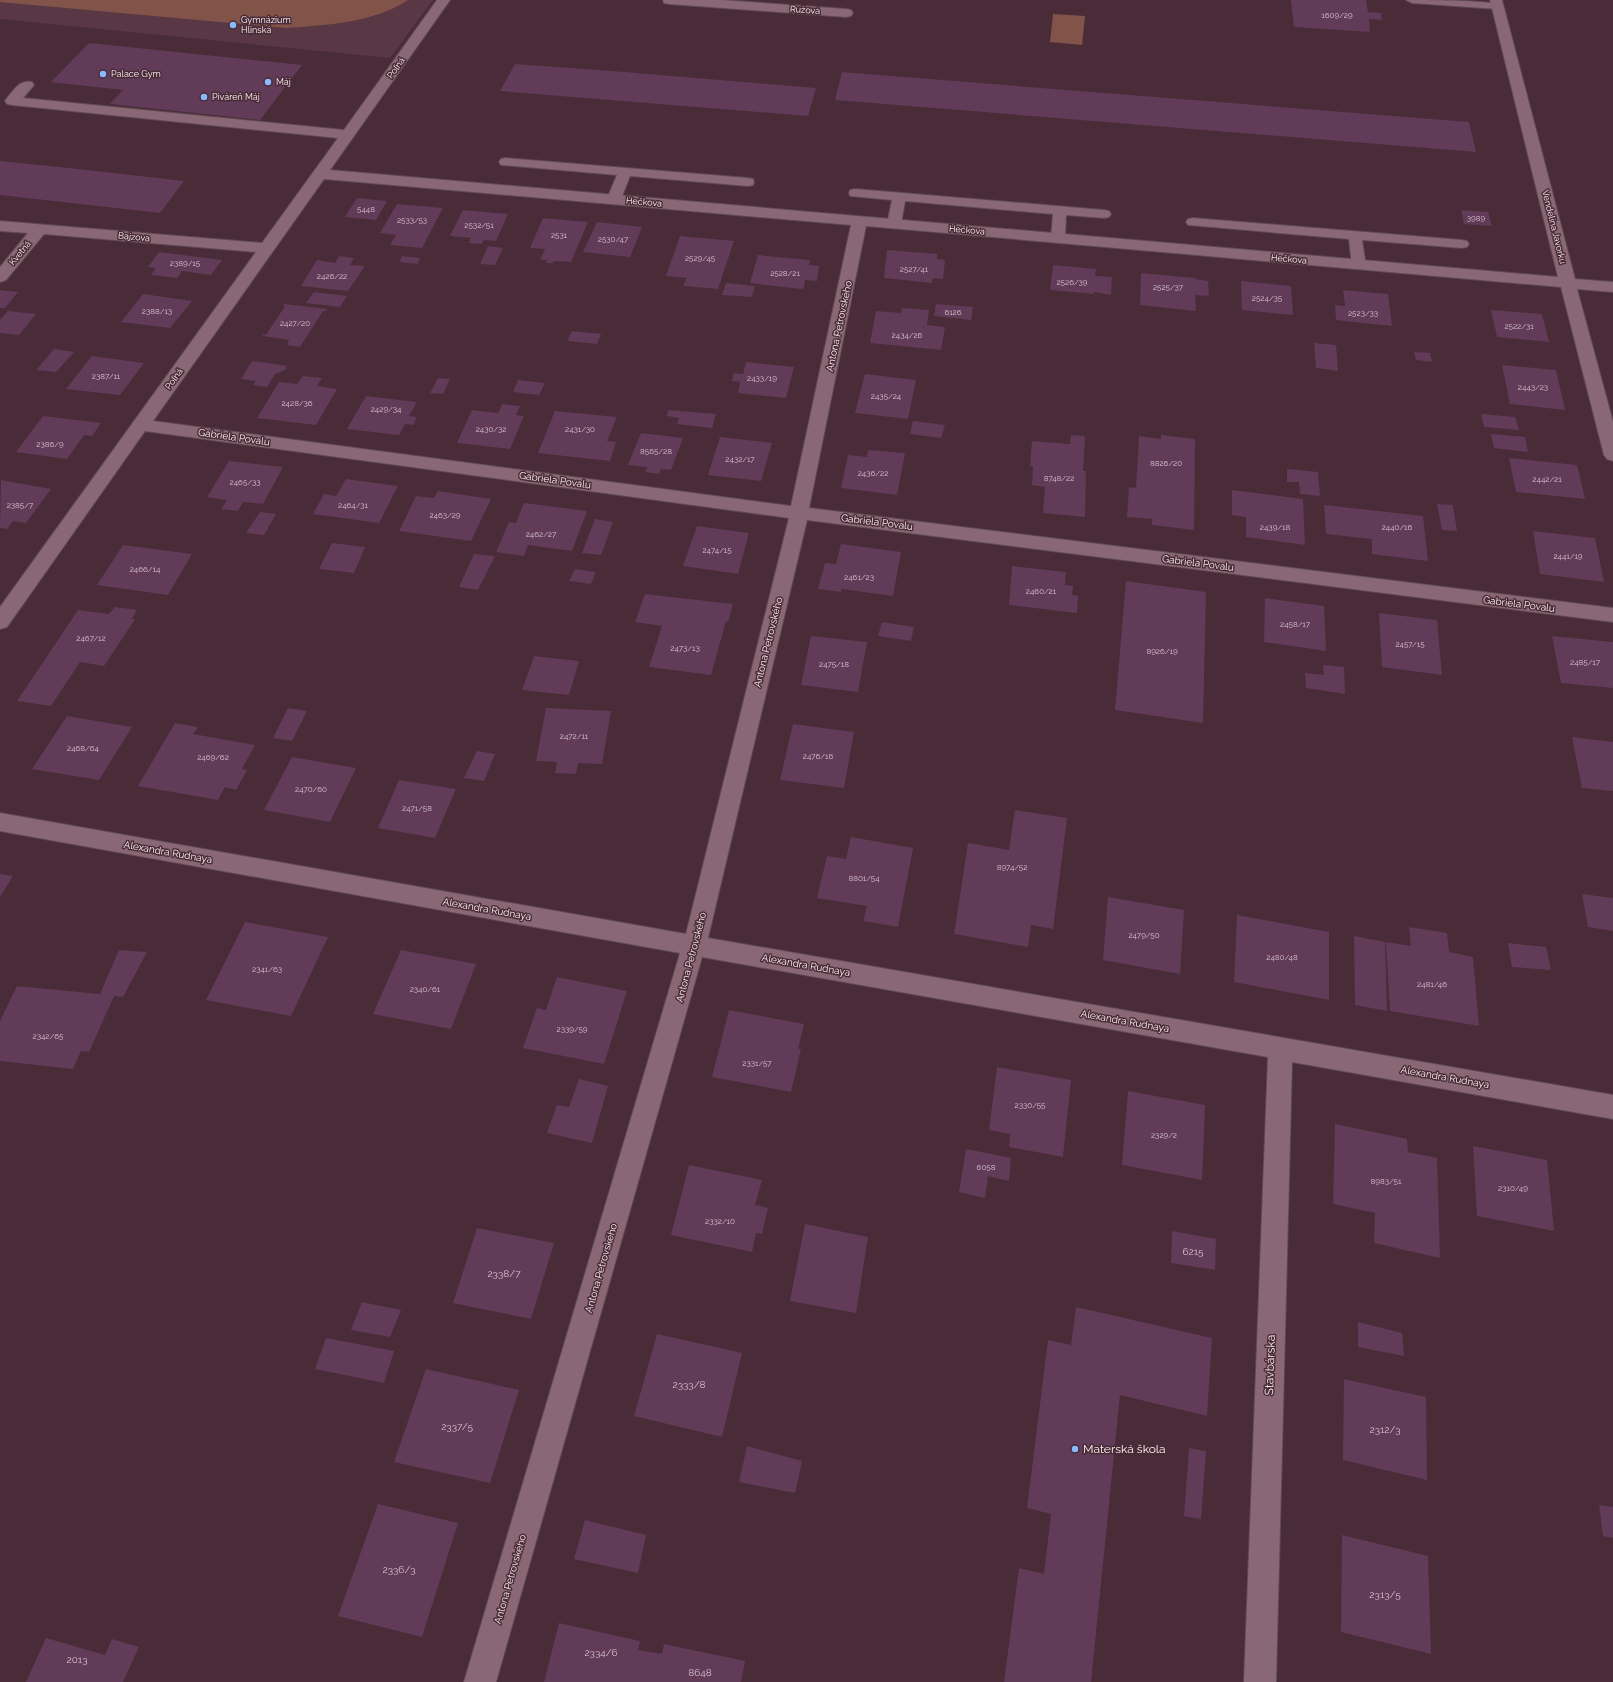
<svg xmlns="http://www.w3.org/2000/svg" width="1613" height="1682" font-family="Raleway,sans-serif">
  <rect width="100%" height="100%" fill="#492c37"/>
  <polygon fill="#5a3744" points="0,0 433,0 390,58 0,19"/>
  <g fill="#825348">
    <path d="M0 0H408C373 23 327 25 286 28L0 2Z"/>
    <polygon points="1053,14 1085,16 1082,45 1050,42"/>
  </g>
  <g fill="#613b58">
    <polygon points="1291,0 1366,0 1368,12 1381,13 1382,20 1369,19 1370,32 1294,27"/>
    <polygon points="89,43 302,65 260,120 110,104 123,90 51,82"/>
    <polygon points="515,64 625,72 816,88 808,116 500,91"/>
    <polygon points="842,72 1469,122 1476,152 835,100"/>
    <polygon points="0,161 69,168 184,181 160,213 45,200 0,195"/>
    <polygon points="357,198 387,201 376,220 345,217"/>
    <polygon points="397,204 443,208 422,248 390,245 396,235 380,233"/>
    <polygon points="463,210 508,214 496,241 484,240 482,244 469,243 471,238 450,236"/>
    <polygon points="1461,210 1488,212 1492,226 1464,224"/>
    <polygon points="543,218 588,222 571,262 554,261 553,263 546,263 547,260 540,260 545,249 530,248"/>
    <polygon points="597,222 642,227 630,257 583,252"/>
    <polygon points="680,236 734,241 718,289 683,286 687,278 666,276"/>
    <polygon points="488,246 503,248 495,265 480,264"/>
    <polygon points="887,250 937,254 937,259 945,260 943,279 933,278 932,283 884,278"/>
    <polygon points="159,252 222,260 211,275 182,271 177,278 151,275 156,268 148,267"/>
    <polygon points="758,255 810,260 809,265 819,266 817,281 805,280 804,288 801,289 750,283"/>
    <polygon points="339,256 354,258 350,265 365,266 348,291 301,286 317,260 335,263"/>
    <polygon points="402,256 420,258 418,264 399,262"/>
    <polygon points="1053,265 1096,269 1095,276 1112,277 1111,295 1094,292 1094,294 1050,290"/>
    <polygon points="1141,273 1195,278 1195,279 1208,281 1209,296 1195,295 1196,311 1140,305"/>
    <polygon points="1241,281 1291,286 1293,315 1242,310"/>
    <polygon points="726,283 755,286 752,297 722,295"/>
    <polygon points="0,290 18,292 5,308 0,308"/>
    <polygon points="1343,290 1388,294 1392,326 1336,320 1335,305 1345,306"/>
    <polygon points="314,292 347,296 340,307 306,303"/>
    <polygon points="143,294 192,301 170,328 121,322"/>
    <polygon points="284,304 327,309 326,311 323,311 300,347 287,345 289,340 263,336 263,334 266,335 285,306 283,306"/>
    <polygon points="936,304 973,307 971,320 934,316"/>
    <polygon points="902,308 929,310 927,325 945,327 941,350 870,343 876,311 901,313"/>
    <polygon points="1491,310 1542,314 1549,342 1497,337"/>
    <polygon points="8,311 36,314 19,335 0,333 0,320"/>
    <polygon points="572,331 601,334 597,344 567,341"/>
    <polygon points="1314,343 1336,345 1338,371 1316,368"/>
    <polygon points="54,349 74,352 56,372 36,370"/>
    <polygon points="1414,352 1430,353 1432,362 1416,360"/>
    <polygon points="92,356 144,363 120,395 66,389"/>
    <polygon points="252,361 268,363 287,366 285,370 275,374 267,387 253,385 256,381 241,379"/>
    <polygon points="746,362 794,367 786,398 738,393 740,382 732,381 734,373 743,374"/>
    <polygon points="1502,365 1556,370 1565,410 1510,404"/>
    <polygon points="865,374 916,380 908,419 855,413"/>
    <polygon points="303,376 322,378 317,386 337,389 316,425 257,418 279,382 297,384"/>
    <polygon points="438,378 450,379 443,394 430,393"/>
    <polygon points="518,380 545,383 539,395 513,392"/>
    <polygon points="366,396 417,402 409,416 417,417 413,425 405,424 399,435 347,429"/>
    <polygon points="502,404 520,406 516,415 524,416 510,449 457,443 472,410 498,413"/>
    <polygon points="668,410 716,414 712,428 677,424 679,418 667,416"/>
    <polygon points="555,411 617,417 607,441 616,442 610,461 538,453"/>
    <polygon points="1481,414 1515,417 1519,430 1484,427"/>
    <polygon points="43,416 101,423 92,436 84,435 67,459 16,452"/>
    <polygon points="913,421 945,425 941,438 910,434"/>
    <polygon points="641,433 683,438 671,470 661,469 659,474 645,472 647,467 628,465"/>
    <polygon points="1491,434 1525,437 1528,452 1494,448"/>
    <polygon points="1071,435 1085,436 1083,471 1086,471 1085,517 1043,513 1045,487 1032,485 1033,466 1030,466 1032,441 1070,444"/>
    <polygon points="1161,435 1195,439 1194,530 1152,525 1152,519 1127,517 1129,487 1136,488 1139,436 1161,439"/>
    <polygon points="720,437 772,443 761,481 708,475"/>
    <polygon points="868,450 905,453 897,495 841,488 848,455 867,457"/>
    <polygon points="1509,458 1577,465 1585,499 1516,492"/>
    <polygon points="229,461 283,467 263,504 243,502 238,511 221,509 227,500 207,497"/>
    <polygon points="1287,469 1318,472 1320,496 1300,494 1299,482 1287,482"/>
    <polygon points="346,479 398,486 379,523 313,514 324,494 336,496"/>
    <polygon points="1,480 51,489 26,523 13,521 7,529 0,528"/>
    <polygon points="1232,490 1303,499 1305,545 1246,537 1246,517 1232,515"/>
    <polygon points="438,491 491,499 471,541 399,531 416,496 434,498"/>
    <polygon points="524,503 587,511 572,551 528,545 524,556 496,552 509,522 516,523"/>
    <polygon points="1437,504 1453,505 1457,531 1442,530"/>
    <polygon points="1324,505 1423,516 1428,561 1372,554 1372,539 1326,534"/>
    <polygon points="260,512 276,514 264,535 246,533"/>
    <polygon points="595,519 613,522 601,555 582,553"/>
    <polygon points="697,526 749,533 738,574 683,566"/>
    <polygon points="1533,531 1595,538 1604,582 1540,574"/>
    <polygon points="332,543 365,547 354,573 319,569"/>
    <polygon points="841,544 901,552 893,596 841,589 841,592 818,589 825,563 836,564"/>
    <polygon points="123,545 192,554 168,595 97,585"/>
    <polygon points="474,554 495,556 478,590 459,587"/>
    <polygon points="1012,566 1066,572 1065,585 1073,586 1072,595 1078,596 1077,613 1009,605"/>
    <polygon points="575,569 596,572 591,584 569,581"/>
    <polygon points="1126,581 1206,592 1203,723 1115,710"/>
    <polygon points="645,594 733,604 728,622 726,621 711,675 649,667 662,626 635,622"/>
    <polygon points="1265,598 1324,606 1326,651 1264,642"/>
    <polygon points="115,607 137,610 132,619 135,619 104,666 80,662 51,706 17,701 78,610 109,614"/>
    <polygon points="1379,613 1437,620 1442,675 1382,667"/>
    <polygon points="882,622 914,627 911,641 878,636"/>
    <polygon points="811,636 867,642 858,692 801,685"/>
    <polygon points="1552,636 1613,642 1613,688 1561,683"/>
    <polygon points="534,656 579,661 569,695 522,690"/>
    <polygon points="1323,665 1344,667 1345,694 1306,688 1305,673 1324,675"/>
    <polygon points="288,708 307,711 292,741 273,738"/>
    <polygon points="546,708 611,711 602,764 578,763 576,774 555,773 557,762 536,761"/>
    <polygon points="67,716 132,727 99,780 32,769"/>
    <polygon points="175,723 198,727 193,734 255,745 242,769 247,770 236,790 225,787 218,800 138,786"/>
    <polygon points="793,724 854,732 844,788 780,780"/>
    <polygon points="1572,737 1613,742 1613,791 1582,788"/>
    <polygon points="477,751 495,754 484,781 464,778"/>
    <polygon points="292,757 356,768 330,822 264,810"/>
    <polygon points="399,780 456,789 435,838 378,828"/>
    <polygon points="1015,810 1067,818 1053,929 1031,925 1028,947 954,934 968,843 1009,850"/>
    <polygon points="851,837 913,848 898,927 863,921 867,906 817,898 827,856 846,859"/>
    <polygon points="0,874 13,876 0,897"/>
    <polygon points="1582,894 1613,898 1613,931 1588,927"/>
    <polygon points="1108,897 1184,910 1180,974 1103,960"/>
    <polygon points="1237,915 1329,932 1329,1000 1234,982"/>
    <polygon points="245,922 328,937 291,1016 206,1000"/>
    <polygon points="1409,927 1447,933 1449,952 1473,957 1479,1026 1390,1011 1386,942 1411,946"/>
    <polygon points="1354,936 1385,942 1387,1011 1355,1005"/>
    <polygon points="1508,943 1546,947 1551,970 1512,967"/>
    <polygon points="119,950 147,952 123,997 114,996 89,1052 81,1051 73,1069 0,1061 0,1021 17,986 100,994"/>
    <polygon points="401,950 476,964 451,1029 373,1014"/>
    <polygon points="557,977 627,991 604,1064 523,1048 537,1008 546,1010"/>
    <polygon points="729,1010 804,1024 798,1049 801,1049 791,1092 712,1077"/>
    <polygon points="997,1067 1071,1080 1063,1157 1009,1147 1010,1134 989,1130"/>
    <polygon points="579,1079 608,1086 592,1143 547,1133 557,1105 569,1107"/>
    <polygon points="1128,1091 1205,1105 1202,1180 1122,1165"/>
    <polygon points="1335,1124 1407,1139 1408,1152 1437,1158 1440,1258 1374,1243 1375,1213 1333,1204"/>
    <polygon points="1473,1146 1547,1160 1554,1231 1477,1216"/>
    <polygon points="966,1149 1011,1158 1009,1181 988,1176 985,1198 959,1192"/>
    <polygon points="689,1165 762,1180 755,1205 768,1208 762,1234 756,1233 752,1252 671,1235"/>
    <polygon points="805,1224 868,1237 856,1313 790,1301"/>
    <polygon points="477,1228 554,1243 531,1319 453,1303"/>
    <polygon points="1172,1231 1216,1239 1215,1270 1171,1263"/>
    <polygon points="362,1302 401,1310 390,1337 351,1330"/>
    <polygon points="1076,1307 1212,1338 1207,1416 1120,1395 1091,1682 1004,1682 1019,1568 1044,1574 1051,1514 1027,1508 1048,1340 1071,1345"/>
    <polygon points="1358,1322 1402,1333 1404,1356 1358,1347"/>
    <polygon points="657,1334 742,1353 722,1437 634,1416"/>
    <polygon points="326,1338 394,1351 384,1383 315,1369"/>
    <polygon points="426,1369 519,1390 490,1483 394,1462"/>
    <polygon points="1344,1379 1426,1397 1427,1480 1343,1460"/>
    <polygon points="747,1446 802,1461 795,1493 739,1482"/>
    <polygon points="1189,1448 1206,1451 1201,1519 1184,1516"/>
    <polygon points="378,1504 458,1523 422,1637 338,1616"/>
    <polygon points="1599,1505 1613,1507 1613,1538 1603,1536"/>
    <polygon points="585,1520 646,1535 638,1573 574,1559"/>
    <polygon points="1342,1535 1428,1556 1431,1654 1341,1632"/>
    <polygon points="559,1623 640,1641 638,1650 662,1654 664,1644 745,1661 741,1682 544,1682"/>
    <polygon points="46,1638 105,1655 112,1639 139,1647 123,1682 26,1682"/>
  </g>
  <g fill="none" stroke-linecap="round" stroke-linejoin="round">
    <defs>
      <g id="lane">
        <path d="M1406 0C1421 0 1496 0 1503 6L1497 9 1412 3Z"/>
        <polygon points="505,158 748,178 753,179 754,182 753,185 748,186 630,176 621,199 619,202 609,202 607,199 617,175 501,165 499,162 501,159"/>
        <polygon points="855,189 1104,210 1109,211 1111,214 1109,217 1104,218 1066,215 1065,238 1063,241 1053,241 1051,238 1053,214 905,201 901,224 899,227 889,227 887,224 892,200 850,196 849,193 850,190"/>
        <polygon points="1193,218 1462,240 1467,241 1469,244 1467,247 1462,248 1362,240 1366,266 1364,269 1354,269 1352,266 1349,239 1188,225 1186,222 1188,219"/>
      </g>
      <g id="street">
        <path d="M437 0H450L330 170 1558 277 1490 0H1502L1575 279 1613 282V292L1577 289 1613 422V461L1607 459 1604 455 1561 287 866 226 809 508 1613 608V622L807 520 708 938 1613 1095V1119L1292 1062 1276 1682H1244L1268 1057 702 957 496 1682H464L680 953 0 831V813L686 934 789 518 145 431 7 627 0 629V607L256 252 44 234 6 280 0 282V267L28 233 0 231V221L262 243 338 138 12 105 7 104 5 101 7 98C14 90 20 79 32 82L34 85 23 98 344 130ZM324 179 851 225 791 506 153 421Z"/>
        <polygon points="663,0 722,0 846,9 851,10 853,13 851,16 846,17 669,4 664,3"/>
      </g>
    </defs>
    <use href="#lane" stroke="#604952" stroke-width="2"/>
    <use href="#street" stroke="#604952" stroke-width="2"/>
    <use href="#lane" fill="#896774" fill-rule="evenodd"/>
    <use href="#street" fill="#896774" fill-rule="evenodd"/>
  </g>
  <g fill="#8abafc" stroke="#492c37" stroke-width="1.5">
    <circle cx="233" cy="25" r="4"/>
    <circle cx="103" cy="74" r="4"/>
    <circle cx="268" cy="82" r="4"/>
    <circle cx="204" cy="97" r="4"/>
    <circle cx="1075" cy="1449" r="4"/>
  </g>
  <g text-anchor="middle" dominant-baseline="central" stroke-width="3" stroke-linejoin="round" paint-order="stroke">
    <g font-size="8" fill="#d8c2cd">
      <text x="1337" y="15">1609/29</text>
      <text x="366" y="209">5448</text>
      <text x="1476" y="218">3989</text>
      <text x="412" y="220">2533/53</text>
      <text x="479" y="225">2532/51</text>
      <text x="559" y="235">2531</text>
      <text x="613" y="239">2530/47</text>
      <text x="700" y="258">2529/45</text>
      <text x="185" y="263">2389/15</text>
      <text x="914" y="269">2527/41</text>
      <text x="785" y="273">2528/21</text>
      <text x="332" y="276">2426/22</text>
      <text x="1072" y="282">2526/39</text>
      <text x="1168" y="287">2525/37</text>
      <text x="1267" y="298">2524/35</text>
      <text x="157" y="311">2388/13</text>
      <text x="953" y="312">6126</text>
      <text x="1363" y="313">2523/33</text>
      <text x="295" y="323">2427/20</text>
      <text x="1519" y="326">2522/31</text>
      <text x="907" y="335">2434/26</text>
      <text x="106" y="376">2387/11</text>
      <text x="762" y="378">2433/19</text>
      <text x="1533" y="387">2443/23</text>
      <text x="886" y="396">2435/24</text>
      <text x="297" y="403">2428/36</text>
      <text x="386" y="409">2429/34</text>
      <text x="491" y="429">2430/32</text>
      <text x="580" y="429">2431/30</text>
      <text x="50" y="444">2386/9</text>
      <text x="656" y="451">8565/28</text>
      <text x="740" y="459">2432/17</text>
      <text x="1166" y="463">8826/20</text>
      <text x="873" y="473">2436/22</text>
      <text x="1059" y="478">8748/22</text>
      <text x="1547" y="479">2442/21</text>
      <text x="245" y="482">2465/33</text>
      <text x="20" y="505">2385/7</text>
      <text x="353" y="505">2464/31</text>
      <text x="445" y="515">2463/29</text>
      <text x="1275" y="527">2439/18</text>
      <text x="1397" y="527">2440/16</text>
      <text x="541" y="534">2462/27</text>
      <text x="717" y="550">2474/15</text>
      <text x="1568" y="556">2441/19</text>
      <text x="145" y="569">2466/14</text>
      <text x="859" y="577">2461/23</text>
      <text x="1041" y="591">2460/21</text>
      <text x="1295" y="624">2458/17</text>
      <text x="91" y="638">2467/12</text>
      <text x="1410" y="644">2457/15</text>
      <text x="685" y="648">2473/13</text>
      <text x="1162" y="651">8926/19</text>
      <text x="1585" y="662">2485/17</text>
      <text x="834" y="664">2475/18</text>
      <text x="574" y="736">2472/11</text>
      <text x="83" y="748">2468/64</text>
      <text x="818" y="756">2476/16</text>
      <text x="213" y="757">2469/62</text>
      <text x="311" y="789">2470/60</text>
      <text x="417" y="808">2471/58</text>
      <text x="1012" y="867">8974/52</text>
      <text x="864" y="878">8801/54</text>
      <text x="1144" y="935">2479/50</text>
      <text x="1282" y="957">2480/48</text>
      <text x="267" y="969">2341/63</text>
      <text x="1432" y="984">2481/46</text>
      <text x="425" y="989">2340/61</text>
      <text x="572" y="1029">2339/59</text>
      <text x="48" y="1036">2342/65</text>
      <text x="757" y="1063">2331/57</text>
      <text x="1030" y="1105">2330/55</text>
      <text x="1164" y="1135">2329/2</text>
      <text x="986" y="1167">6058</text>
      <text x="1386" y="1181">8983/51</text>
      <text x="1513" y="1188">2310/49</text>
      <text x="720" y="1221">2332/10</text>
    </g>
    <g font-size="9" fill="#ffeff4" stroke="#492c37">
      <text transform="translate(805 10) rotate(4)">Ružová</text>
      <text transform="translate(396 68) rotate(-54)">Poľná</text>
      <text transform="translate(644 202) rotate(5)">Hečkova</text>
      <text transform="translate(1554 227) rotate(76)">Vendelína Javorku</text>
      <text transform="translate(967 230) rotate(5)">Hečkova</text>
      <text transform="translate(134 237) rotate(5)">Bajzova</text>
      <text transform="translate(20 253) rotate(-50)">Kvetná</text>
      <text transform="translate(1289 259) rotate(5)">Hečkova</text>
      <text transform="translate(174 379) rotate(-54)">Poľná</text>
    </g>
    <g font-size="9" fill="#ffeff4" stroke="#492c37" text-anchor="start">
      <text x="241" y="20">Gymnázium<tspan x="241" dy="10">Hlinská</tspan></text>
      <text x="111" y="74">Palace Gym</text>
      <text x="276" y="82">Máj</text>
      <text x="212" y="97">Piváreň Máj</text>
    </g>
    <g font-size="10" fill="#ffeff4" stroke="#492c37">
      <text transform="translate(839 326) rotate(-78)">Antona Petrovského</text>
      <text transform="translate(234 437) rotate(8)">Gabriela Povalu</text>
      <text transform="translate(555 480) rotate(8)">Gabriela Povalu</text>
      <text transform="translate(877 522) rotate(7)">Gabriela Povalu</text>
      <text transform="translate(1198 563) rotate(7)">Gabriela Povalu</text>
      <text transform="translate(1519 604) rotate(7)">Gabriela Povalu</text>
      <text transform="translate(768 642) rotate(-76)">Antona Petrovského</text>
      <text transform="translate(168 852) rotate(10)">Alexandra Rudnaya</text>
      <text transform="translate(487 909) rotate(10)">Alexandra Rudnaya</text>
      <text transform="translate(691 957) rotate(-75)">Antona Petrovského</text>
      <text transform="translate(806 965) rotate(10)">Alexandra Rudnaya</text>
      <text transform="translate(1125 1021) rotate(10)">Alexandra Rudnaya</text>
      <text transform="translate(1445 1077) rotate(10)">Alexandra Rudnaya</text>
      <text transform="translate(601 1268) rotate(-74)">Antona Petrovského</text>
      <text transform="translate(510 1579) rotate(-74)">Antona Petrovského</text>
    </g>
    <g font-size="10" fill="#d8c2cd">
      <text x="1193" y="1251">6215</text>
      <text x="504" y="1273">2338/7</text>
      <text x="689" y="1384">2333/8</text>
      <text x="457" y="1426">2337/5</text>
      <text x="1385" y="1429">2312/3</text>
      <text x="399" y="1569">2336/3</text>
      <text x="1385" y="1594">2313/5</text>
      <text x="601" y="1652">2334/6</text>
      <text x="77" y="1659">2013</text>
      <text x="700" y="1672">8648</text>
    </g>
    <g font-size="12" fill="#ffeff4" stroke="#492c37">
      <text transform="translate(1270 1365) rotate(-88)">Stavbárska</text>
    </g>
    <g font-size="12" fill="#ffeff4" stroke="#492c37" text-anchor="start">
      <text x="1083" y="1449">Materská škola</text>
    </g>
  </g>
</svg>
